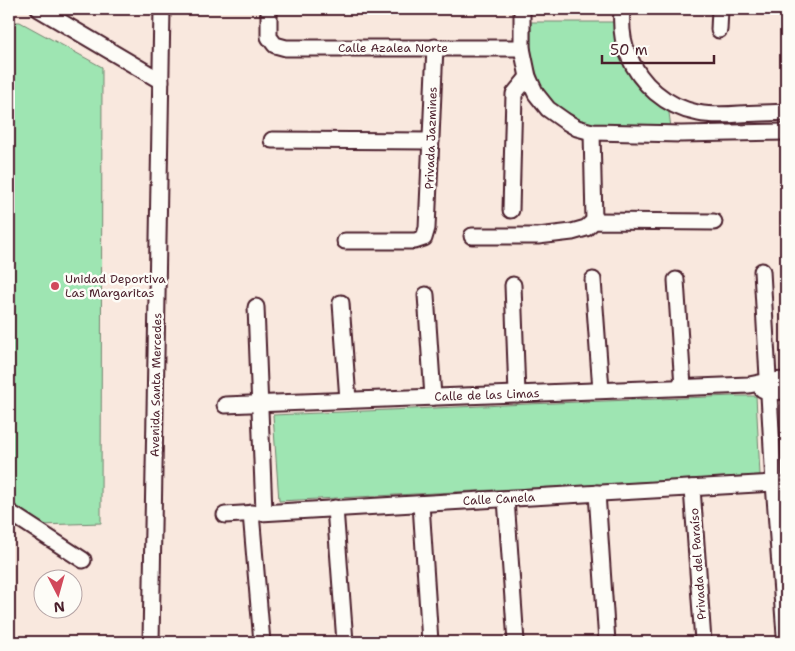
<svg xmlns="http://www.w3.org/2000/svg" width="795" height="651" font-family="'Shantell Sans',sans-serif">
  <rect width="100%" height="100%" fill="#f9e8de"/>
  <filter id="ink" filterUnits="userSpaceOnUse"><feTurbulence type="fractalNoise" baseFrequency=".02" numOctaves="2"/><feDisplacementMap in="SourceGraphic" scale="10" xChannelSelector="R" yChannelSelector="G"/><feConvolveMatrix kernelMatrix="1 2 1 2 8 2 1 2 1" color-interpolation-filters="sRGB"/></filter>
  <g filter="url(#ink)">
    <g fill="#9ee5b2" stroke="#74826e">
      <polygon points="9,22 20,22 102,67 101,523 41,525 9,505"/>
      <polygon points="531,22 619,22 620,39 668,105 671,128 593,126 579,123 554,106 544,93 533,63 531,47"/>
      <polygon points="734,396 756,396 760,475 591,485 279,501 273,415 528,404"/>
    </g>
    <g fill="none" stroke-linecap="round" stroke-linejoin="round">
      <defs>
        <g id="minor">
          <polyline points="39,9 161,81"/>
          <polyline points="269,9 269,37 275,45 286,48 522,48"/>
          <polyline points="522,9 522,48 528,77 536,94 548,109 565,121 577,128 592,132 681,134 786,132"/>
          <path d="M622 9C621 23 622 41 628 54 640 84 666 107 698 113 712 116 727 115 740 114 756 113 771 113 786 112"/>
          <polyline points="719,30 720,9"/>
          <polyline points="592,132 594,221"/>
          <polyline points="272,140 431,141"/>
          <polyline points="511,210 514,94 528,77"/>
          <polyline points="472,236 538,236 572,232 586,228 594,221 714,222"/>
          <polyline points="345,241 415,241 424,238 427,228 435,47"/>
          <polyline points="762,271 774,483 785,635"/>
          <polyline points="593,280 601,390"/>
          <polyline points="676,280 683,387"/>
          <polyline points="513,285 517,394"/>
          <polyline points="426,295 433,397"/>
          <polyline points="341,303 348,400"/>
          <polyline points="256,307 264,512"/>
          <polyline points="762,389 769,392 786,391"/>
          <polyline points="225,405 749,385 769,381 786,380"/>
          <polyline points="692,488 703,641"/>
          <polyline points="597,493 607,642"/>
          <polyline points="506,499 516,642"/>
          <polyline points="421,504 430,642"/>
          <polyline points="335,508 345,642"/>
          <polyline points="9,512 83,560"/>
          <polyline points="251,513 262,642"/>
          <polyline points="225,515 774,483"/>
          <polyline points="151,642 162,9"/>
        </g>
      </defs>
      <use href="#minor" stroke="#4a1f2b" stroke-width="19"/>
      <use href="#minor" stroke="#fdfcf7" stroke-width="15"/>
    </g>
  </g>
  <circle fill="#d1495b" stroke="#fdfcf7" stroke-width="2" cx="55" cy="286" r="5"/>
  <g text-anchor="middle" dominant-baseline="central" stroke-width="5" stroke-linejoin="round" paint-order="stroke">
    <g font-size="12" fill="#4a1f2b" stroke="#fdfcf7">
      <text x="393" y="48">Calle Azalea Norte</text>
      <text transform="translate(431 138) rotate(-88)">Privada Jazmines</text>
      <text transform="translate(156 385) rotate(-89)">Avenida Santa Mercedes</text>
      <text transform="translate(487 395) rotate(-2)">Calle de las Limas</text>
      <text transform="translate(499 499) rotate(-3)">Calle Canela</text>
      <text transform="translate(698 564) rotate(-94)">Privada del Paraíso</text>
    </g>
    <g font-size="12" fill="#4a1f2b" stroke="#fdfcf7" text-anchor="start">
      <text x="65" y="279">Unidad Deportiva<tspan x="65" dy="14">Las Margaritas</tspan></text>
    </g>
  </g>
  <rect width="795" height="651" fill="none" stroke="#fdfcf7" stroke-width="30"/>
  <rect x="15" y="15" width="765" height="621" fill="none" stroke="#4a1f2b" stroke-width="2" filter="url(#ink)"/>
  <g transform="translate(58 594) rotate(174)"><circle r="24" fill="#fdfcf7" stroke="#b5a4a5"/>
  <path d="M0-4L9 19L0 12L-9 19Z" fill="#d1495b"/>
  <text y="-8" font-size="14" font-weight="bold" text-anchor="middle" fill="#4a1f2b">N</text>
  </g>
  <path d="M602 55v8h112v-8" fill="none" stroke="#4a1f2b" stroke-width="2.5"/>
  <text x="610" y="55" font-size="15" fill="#4a1f2b" stroke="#fdfcf7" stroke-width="4" paint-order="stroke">50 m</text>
</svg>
